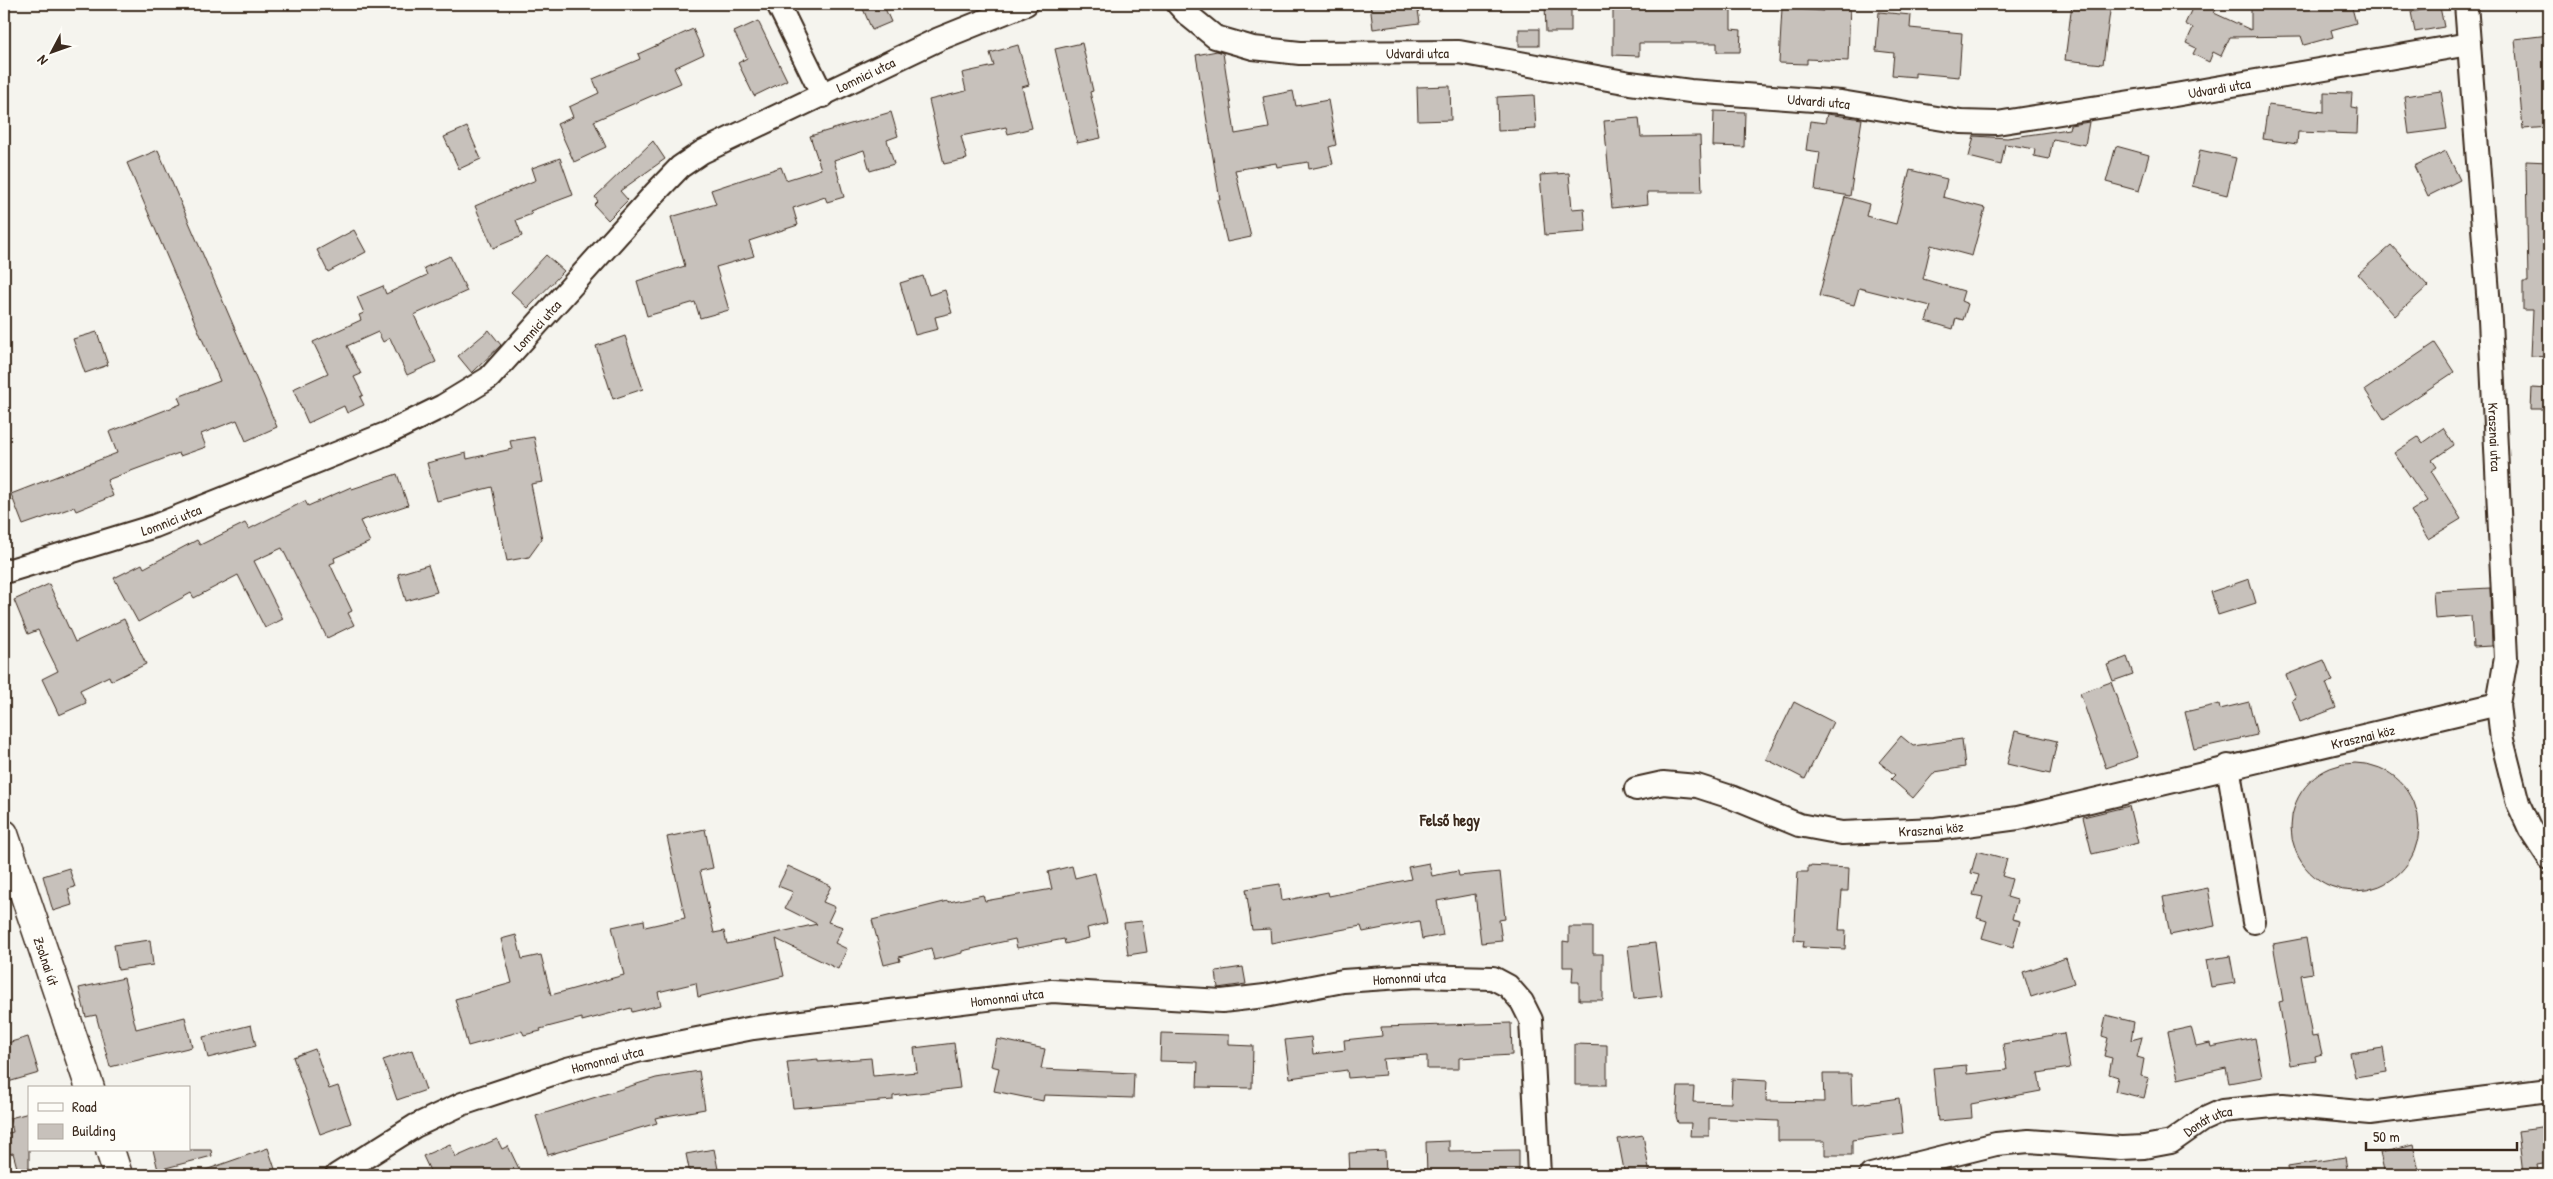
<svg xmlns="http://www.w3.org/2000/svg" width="2553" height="1179" font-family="'Patrick Hand',sans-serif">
  <rect width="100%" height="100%" fill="#f5f4ee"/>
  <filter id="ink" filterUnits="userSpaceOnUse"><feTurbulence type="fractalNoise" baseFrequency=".02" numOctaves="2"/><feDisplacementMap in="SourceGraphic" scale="10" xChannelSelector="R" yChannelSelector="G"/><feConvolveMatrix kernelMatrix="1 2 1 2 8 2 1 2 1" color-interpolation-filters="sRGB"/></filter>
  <g filter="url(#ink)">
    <g fill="#c7c1bb" stroke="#3b2a1e">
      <polygon points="861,4 883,4 891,22 872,30"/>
      <polygon points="1370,4 1417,4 1420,23 1373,29"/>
      <polygon points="1545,4 1571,4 1571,32 1546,32"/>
      <polygon points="1613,4 1731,4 1731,29 1741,30 1740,52 1717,52 1717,43 1639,43 1639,56 1613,55"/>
      <polygon points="1823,4 1850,4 1848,61 1807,59 1807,64 1779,63 1782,8 1823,11"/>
      <polygon points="2072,4 2111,4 2103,64 2065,60"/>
      <polygon points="2194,4 2219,4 2214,13 2251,30 2251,8 2291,7 2304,4 2351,4 2356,23 2331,30 2333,37 2304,45 2301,36 2230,37 2221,56 2213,52 2209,62 2193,54 2196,48 2186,43 2193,28 2185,24"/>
      <polygon points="2440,7 2444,27 2415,32 2411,12"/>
      <polygon points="1879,12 1911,15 1910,28 1962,33 1959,77 1915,73 1915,77 1892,75 1894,53 1876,51"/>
      <polygon points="758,21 787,80 754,96 738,63 747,58 734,32"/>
      <polygon points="693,29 704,54 674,68 681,83 594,121 606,147 574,162 557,124 573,117 569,107 599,93 593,79 640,59 638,54"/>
      <rect x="1519" y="29" width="20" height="17"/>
      <polygon points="2549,35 2549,127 2523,129 2515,39"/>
      <polygon points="1082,43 1093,91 1090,92 1101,138 1077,143 1055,49"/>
      <polygon points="1018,45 1029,85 1022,87 1032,128 1008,134 1006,127 961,136 967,159 944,164 929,100 966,91 962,73 994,66 990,53"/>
      <polygon points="1217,51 1223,53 1235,134 1269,128 1263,97 1293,91 1296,106 1328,100 1336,145 1329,147 1333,164 1309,169 1308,162 1277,167 1276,163 1235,170 1251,237 1227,242 1217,200 1220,200 1196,55"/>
      <polygon points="1450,86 1451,120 1418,121 1417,87"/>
      <polygon points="2441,91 2447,129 2409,134 2404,96"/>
      <polygon points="2324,92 2352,93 2351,107 2358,108 2357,134 2298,132 2297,144 2263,139 2268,105 2324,112"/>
      <polygon points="1534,95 1536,129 1498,131 1497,97"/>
      <polygon points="1714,111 1745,112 1744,147 1713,146"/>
      <polygon points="891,112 898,136 887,140 894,164 870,171 864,150 834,160 844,197 827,202 825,197 793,208 798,225 749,241 754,256 716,267 729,310 700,318 695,302 647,316 637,281 685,266 671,217 716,204 711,190 781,167 786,180 821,169 810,136"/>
      <polygon points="1827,114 1862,119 1850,196 1815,190 1820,152 1806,150 1810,121 1825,123"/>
      <polygon points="1639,118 1641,137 1700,136 1702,192 1647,192 1648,204 1612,208 1604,121"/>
      <polygon points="2089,122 2085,145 2053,139 2049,159 2034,156 2035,149 2005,144 2001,165 1969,157 1974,136 2007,138 2069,129 2070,125"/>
      <polygon points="467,127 481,159 459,169 444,137"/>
      <polygon points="653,141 665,159 620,191 628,200 608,220 594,205 598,201 595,197"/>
      <polygon points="2116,146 2149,155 2139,191 2106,182"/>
      <polygon points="158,150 277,427 246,441 237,420 201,434 206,447 180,456 179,453 107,480 113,496 76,511 74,507 23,525 11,494 117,453 109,432 181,404 178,397 220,381 127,163"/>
      <polygon points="2200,150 2236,158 2227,195 2192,186"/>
      <polygon points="2446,151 2460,180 2428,196 2414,166"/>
      <polygon points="560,158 573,195 530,211 532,214 516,220 522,236 493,248 475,206 536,180 532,168"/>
      <polygon points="2526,161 2549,162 2549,357 2531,356 2533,310 2523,310 2523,282 2528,282"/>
      <polygon points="1910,170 1947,179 1943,197 1985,208 1972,256 1931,245 1923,279 1964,291 1961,301 1968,304 1963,320 1956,318 1953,329 1926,321 1931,306 1859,288 1854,305 1819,296 1845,197 1869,204 1866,216 1896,224"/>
      <polygon points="1569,173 1572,209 1584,208 1586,232 1545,235 1540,175"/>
      <polygon points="354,230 366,252 328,272 317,250"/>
      <polygon points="2391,245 2428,286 2395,316 2358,274"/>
      <polygon points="546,255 564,271 528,308 511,292"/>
      <polygon points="450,256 467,291 414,315 436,362 407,375 390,338 383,342 378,332 347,346 361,374 354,377 363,395 360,397 364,405 347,413 344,406 308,423 293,389 328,373 313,342 361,320 359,315 364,313 357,297 383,286 386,294 427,275 424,268"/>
      <polygon points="923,276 929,295 945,290 952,313 935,317 938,329 915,335 900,283"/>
      <polygon points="489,330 501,345 472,373 458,356"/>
      <polygon points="97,332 108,365 85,373 73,339"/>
      <polygon points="625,336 643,389 613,399 596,346"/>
      <polygon points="2435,343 2454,372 2384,419 2365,390"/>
      <polygon points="2532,388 2549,389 2549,409 2531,409"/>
      <polygon points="2443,428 2454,445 2432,460 2437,467 2431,471 2461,519 2428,539 2411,511 2427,501 2394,453 2418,437 2422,443"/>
      <polygon points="534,437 543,482 531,484 542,539 529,557 507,561 492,487 437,501 427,463 466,453 467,459 512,449 510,441"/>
      <polygon points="397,474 408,505 360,521 370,542 334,558 335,562 330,564 352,611 348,613 354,625 327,638 282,548 254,561 283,619 265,628 238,575 194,598 191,593 138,622 114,578 142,564 144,568 197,540 200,545 245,523 249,529 305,501 308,506 351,487 352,489"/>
      <polygon points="428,565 437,592 406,601 398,574"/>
      <polygon points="2249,579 2256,603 2218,615 2211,592"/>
      <polygon points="49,584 75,642 124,619 146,664 111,681 109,676 80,690 86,703 59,715 42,679 58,671 38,630 28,634 14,600"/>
      <polygon points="2490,588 2492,646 2473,647 2471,616 2435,619 2433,591"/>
      <polygon points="2127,657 2133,674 2113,681 2107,665"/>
      <polygon points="2324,660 2333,681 2326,683 2336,708 2300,722 2292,700 2296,698 2286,675"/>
      <polygon points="2111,682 2138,757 2106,768 2080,693"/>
      <polygon points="1794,702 1833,722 1805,779 1766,759"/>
      <polygon points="2249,702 2257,735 2194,749 2185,712 2219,704 2220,709"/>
      <polygon points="2015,731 2057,741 2050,774 2007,764"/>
      <polygon points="1901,736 1913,746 1962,739 1965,767 1935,772 1913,798 1891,779 1895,775 1879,762"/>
      <circle cx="2355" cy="827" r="64"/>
      <polygon points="2129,806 2138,843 2092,854 2083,817"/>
      <polygon points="705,829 713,868 700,871 714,933 724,931 727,944 817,924 785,908 793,892 778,886 788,866 831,886 823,902 835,907 828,922 843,927 835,943 847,949 838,969 776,939 784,976 698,997 696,983 658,992 661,1005 632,1012 631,1008 582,1021 582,1018 540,1029 541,1031 524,1035 522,1031 468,1046 455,999 512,983 501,939 516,935 522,959 541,955 551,995 624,975 612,927 644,920 645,927 685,918 667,837"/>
      <polygon points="1977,851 2007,859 2002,876 2012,879 2007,897 2017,900 2012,919 2020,921 2013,947 1982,938 1987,921 1977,918 1983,897 1973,895 1979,875 1971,873"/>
      <polygon points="1429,863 1432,876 1458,871 1459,876 1500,872 1505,919 1499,920 1502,941 1481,943 1475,894 1437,901 1443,935 1422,939 1419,921 1363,932 1361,926 1271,943 1270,929 1252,930 1246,889 1280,884 1282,901 1328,892 1329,896 1411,879 1408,867"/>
      <polygon points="1072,866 1075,878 1095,873 1107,923 1087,928 1089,938 1065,944 1064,939 1017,948 1015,939 962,951 962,953 934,960 931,948 899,957 900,961 884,965 872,920 948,901 949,902 983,895 985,901 1052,889 1048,872"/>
      <polygon points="1808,866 1849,868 1848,891 1842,891 1839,930 1846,930 1845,949 1803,947 1804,941 1794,940 1798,872 1808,872"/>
      <polygon points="69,868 75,887 68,889 72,905 53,911 43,876"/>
      <polygon points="2208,888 2215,926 2170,935 2163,897"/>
      <polygon points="1142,921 1147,952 1128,955 1124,923"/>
      <polygon points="1569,927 1593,927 1593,954 1603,954 1603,1000 1579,1000 1579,982 1572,982 1573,967 1563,967 1563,941 1569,942"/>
      <polygon points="2306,938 2312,973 2301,975 2312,1037 2318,1036 2322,1054 2315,1056 2316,1061 2290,1065 2279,1002 2283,1001 2273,944"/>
      <polygon points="150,940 153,965 118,970 114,945"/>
      <polygon points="1655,943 1662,996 1634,999 1628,946"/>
      <polygon points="2230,956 2235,983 2211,987 2206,960"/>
      <polygon points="2066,958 2074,983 2031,997 2023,972"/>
      <polygon points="1243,967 1246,984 1218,988 1216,971"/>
      <polygon points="124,978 136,1029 185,1017 192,1047 110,1067 96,1015 86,1017 79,988"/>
      <polygon points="2106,1015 2134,1022 2131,1040 2142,1037 2137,1057 2144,1059 2141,1076 2149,1078 2144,1098 2115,1091 2118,1077 2109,1074 2112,1058 2104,1056 2108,1038 2102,1036"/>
      <polygon points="1511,1023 1512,1055 1459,1058 1459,1069 1427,1069 1427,1056 1383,1059 1385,1075 1348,1078 1347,1070 1290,1078 1285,1040 1311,1037 1313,1054 1345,1050 1344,1040 1382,1036 1381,1027"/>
      <polygon points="251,1025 256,1046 208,1058 203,1037"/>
      <polygon points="2191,1027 2196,1046 2210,1043 2211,1047 2255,1038 2262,1077 2229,1083 2226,1068 2178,1079 2168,1032"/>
      <polygon points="1161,1033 1229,1035 1229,1045 1253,1046 1252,1088 1197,1087 1198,1062 1160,1061"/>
      <polygon points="2064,1033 2070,1068 2038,1073 2041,1091 1971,1104 1972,1118 1938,1121 1933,1068 1966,1065 1967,1074 2007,1070 2003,1044"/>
      <polygon points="28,1037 39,1073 8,1082 4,1069 4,1044"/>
      <polygon points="997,1039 1045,1049 1041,1069 1134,1073 1133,1098 1044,1095 1043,1101 994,1091 999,1068 991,1066"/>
      <polygon points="954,1043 960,1088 893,1096 893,1100 793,1108 787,1062 818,1059 818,1062 871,1058 873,1076 917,1072 914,1048"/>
      <polygon points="1575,1044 1607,1045 1607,1085 1575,1085"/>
      <polygon points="2383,1048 2387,1072 2355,1077 2350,1053"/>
      <polygon points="315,1049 329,1089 338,1086 351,1123 320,1134 293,1057"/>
      <polygon points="412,1050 426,1090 397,1100 383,1060"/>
      <polygon points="699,1071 705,1109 655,1118 657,1123 548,1155 536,1116 656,1078"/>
      <polygon points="1823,1074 1851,1074 1852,1105 1899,1098 1903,1133 1852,1140 1852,1155 1825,1155 1825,1141 1778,1141 1778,1121 1709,1118 1709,1136 1690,1136 1691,1123 1678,1123 1676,1116 1678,1087 1694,1087 1693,1102 1731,1103 1732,1079 1767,1081 1766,1101 1824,1102"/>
      <polygon points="29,1113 29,1175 19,1175 13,1153 4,1155 4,1134 13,1132 10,1118"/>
      <polygon points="2549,1127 2549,1163 2537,1165 2539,1175 2523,1175 2518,1131"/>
      <polygon points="1643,1135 1650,1175 1625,1175 1618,1139"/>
      <polygon points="497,1139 502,1149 508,1146 522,1175 432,1175 423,1156 450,1144 456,1157"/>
      <polygon points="1449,1141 1449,1151 1519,1150 1519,1175 1427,1175 1426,1142"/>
      <polygon points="2413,1145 2420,1175 2385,1175 2380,1153"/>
      <polygon points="268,1148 277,1175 198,1175 197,1173"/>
      <polygon points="714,1149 718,1169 690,1174 686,1154"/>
      <polygon points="153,1150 211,1150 212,1156 158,1170"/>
      <polygon points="1385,1151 1386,1175 1350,1175 1349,1153"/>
      <polygon points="2345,1157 2348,1175 2289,1175 2288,1166"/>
    </g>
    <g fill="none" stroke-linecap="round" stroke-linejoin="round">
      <defs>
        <g id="street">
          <polyline points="778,4 823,96"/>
          <path id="s1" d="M1178 4 1188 15 1215 37 1253 48 1300 53 1459 52 1630 83 1690 91 1841 102 1961 122 1997 123 2175 95 2469 44"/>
          <path id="s2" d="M2466 4 2490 320 2497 469 2506 658 2498 704 2502 740 2518 803 2530 829 2549 858"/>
          <path id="s3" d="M4 572 155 526 388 433 443 406 489 378 656 192 680 167 702 152 939 39 1026 4"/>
          <polyline points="2228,766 2254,922"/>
          <path id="s4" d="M1636 789 1663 783 1697 786 1731 797 1799 825 1842 833 1936 829 2018 818 2498 704"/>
          <path id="s5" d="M337 1175 415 1126 462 1104 567 1069 641 1050 753 1028 1052 991 1222 1001 1265 996 1343 981 1416 976 1493 978 1508 986 1522 1002 1531 1020 1539 1175"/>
          <path id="s6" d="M1871 1175 1996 1144 2029 1141 2121 1148 2144 1147 2171 1142 2202 1120 2222 1111 2283 1105 2370 1113 2549 1090"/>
        </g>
        <g id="secondary">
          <path id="s7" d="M4 834 90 1088"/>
          <polyline points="110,1150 118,1175"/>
        </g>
      </defs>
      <use href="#street" stroke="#3b2a1e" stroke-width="26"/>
      <use href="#secondary" stroke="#3b2a1e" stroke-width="31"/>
      <use href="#street" stroke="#fdfcf7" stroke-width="22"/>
      <use href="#secondary" stroke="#fdfcf7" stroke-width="28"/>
    </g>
  </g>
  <g text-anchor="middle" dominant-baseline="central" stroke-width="4" stroke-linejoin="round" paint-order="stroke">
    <g font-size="14" fill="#3b2a1e" stroke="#fdfcf7">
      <text stroke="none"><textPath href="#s1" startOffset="254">Udvardi utca</textPath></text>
      <text stroke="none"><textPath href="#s3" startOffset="1016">Lomnici utca</textPath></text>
      <text stroke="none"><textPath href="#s1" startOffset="1064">Udvardi utca</textPath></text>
      <text stroke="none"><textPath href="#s1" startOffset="659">Udvardi utca</textPath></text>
      <text stroke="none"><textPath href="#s3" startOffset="595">Lomnici utca</textPath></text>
      <text stroke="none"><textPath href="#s2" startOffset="434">Krasznai utca</textPath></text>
      <text stroke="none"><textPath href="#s3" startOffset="175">Lomnici utca</textPath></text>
      <text stroke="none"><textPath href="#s4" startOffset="746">Krasznai köz</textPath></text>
      <text stroke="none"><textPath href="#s4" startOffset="304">Krasznai köz</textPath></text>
      <text stroke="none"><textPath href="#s7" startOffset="134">Zsolnai út</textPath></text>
      <text stroke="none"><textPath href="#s5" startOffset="1106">Homonnai utca</textPath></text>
      <text stroke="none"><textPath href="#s5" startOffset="701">Homonnai utca</textPath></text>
      <text stroke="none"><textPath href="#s5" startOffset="296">Homonnai utca</textPath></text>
      <text stroke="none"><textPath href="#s6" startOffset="348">Donát utca</textPath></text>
    </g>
    <g font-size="16" font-weight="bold" fill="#3b2a1e" stroke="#fdfcf7">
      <text x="1450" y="820">Felső hegy</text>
    </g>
  </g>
  <rect width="2553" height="1179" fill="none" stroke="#fdfcf7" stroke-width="20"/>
  <rect x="10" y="10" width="2533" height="1159" fill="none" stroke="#3b2a1e" stroke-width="2" filter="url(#ink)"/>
  <rect x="28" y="1086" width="162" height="65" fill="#fdfcf7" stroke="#afa8a0"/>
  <rect x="38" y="1103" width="25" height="8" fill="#fdfcf7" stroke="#afa8a0"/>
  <text x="72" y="1112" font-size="15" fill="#3b2a1e">Road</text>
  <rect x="38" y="1124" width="25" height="15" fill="#c7c1bb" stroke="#afa8a0"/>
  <text x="72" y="1136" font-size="15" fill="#3b2a1e">Building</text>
  <g transform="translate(52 52) rotate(229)" stroke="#fdfcf7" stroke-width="4" paint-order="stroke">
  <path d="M0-4L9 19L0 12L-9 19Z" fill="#3b2a1e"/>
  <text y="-8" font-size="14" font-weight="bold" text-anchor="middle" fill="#3b2a1e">N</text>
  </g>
  <path d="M2366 1142v8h151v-8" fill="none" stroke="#3b2a1e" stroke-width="2.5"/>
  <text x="2373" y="1142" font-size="15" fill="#3b2a1e" stroke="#fdfcf7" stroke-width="4" paint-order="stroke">50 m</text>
</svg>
